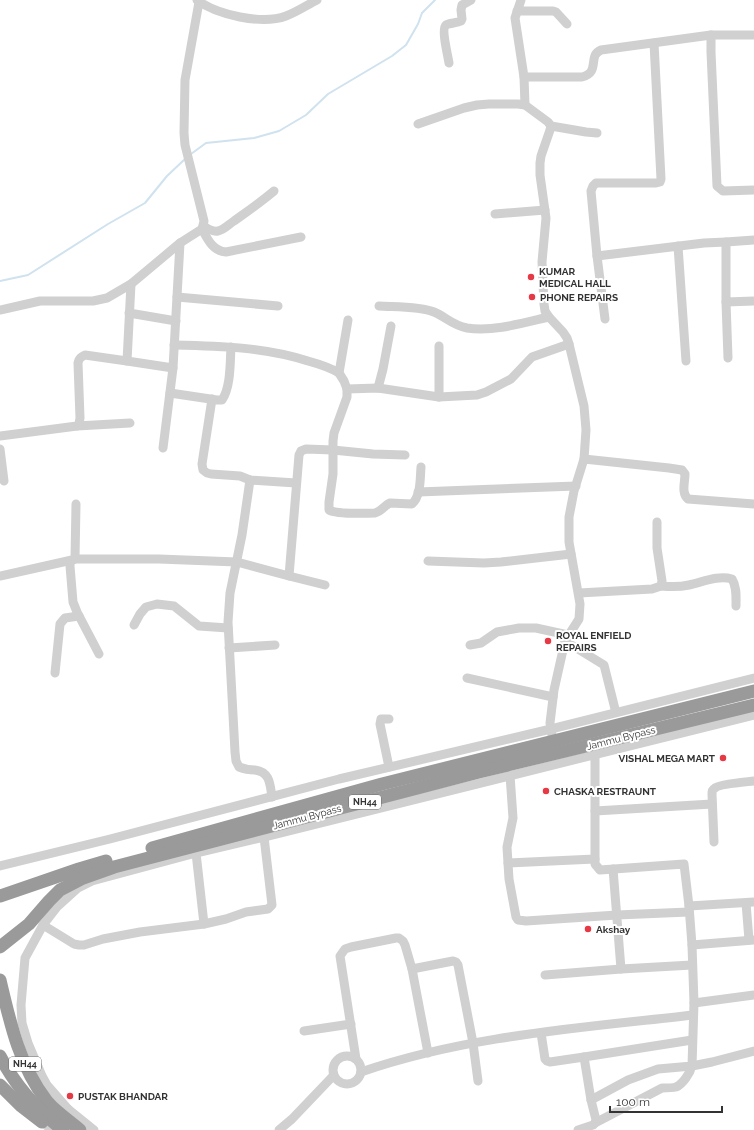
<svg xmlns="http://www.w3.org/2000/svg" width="754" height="1130" font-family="Raleway,sans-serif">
  <rect width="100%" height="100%" fill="#fff"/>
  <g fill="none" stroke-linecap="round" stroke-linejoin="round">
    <g stroke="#cfe2ee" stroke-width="2">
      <polyline points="191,154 206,143 254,138 279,131 306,115 328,94 392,56 406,45 418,24 422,13 435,0"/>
      <polyline points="0,281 28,275 108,224 145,203 167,176 185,159"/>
    </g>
    <g stroke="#d0d0d0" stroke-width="9">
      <path d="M197 0C217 15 262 25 286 16 297 12 307 5 317 0"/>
      <polyline points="521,0 515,18 524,77 525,105"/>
      <polyline points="517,11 553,11 556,12 567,24"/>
      <polyline points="711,35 711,52 717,186 723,191 754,190"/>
      <path d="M449 63C448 56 441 29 446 25 449 23 457 23 461 21L462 19 461 10 462 5 471 0"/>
      <path d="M524 77H582C601 72 587 56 601 50L711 35H754"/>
      <polyline points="418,124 464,108 477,105 489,104 518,104 525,105 548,122 551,126 550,130 541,156 540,163 540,175 546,218 542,262 544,304 545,311 549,317 563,332 567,338 569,344 584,406 586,430 584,459 574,491 569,517 569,542 580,604 579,619 565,641 554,690 550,723 553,741"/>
      <polyline points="551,126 586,132 597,133"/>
      <polyline points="495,214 545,210"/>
      <path d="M204 226C208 229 213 232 218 231 224 230 229 224 234 221 248 211 261 202 274 191"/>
      <path d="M202 229C208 240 213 251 226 252L301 237"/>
      <polyline points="754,240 726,242 726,302 754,301"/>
      <polyline points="678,246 686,361"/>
      <polyline points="597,256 591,191 593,186 596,183 656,183 660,182 661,179 654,43"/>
      <polyline points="131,284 127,361 173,368 180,243"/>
      <polyline points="177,297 278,306"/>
      <polyline points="726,302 728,358"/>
      <path d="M379 306C394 307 420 306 434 312 446 317 452 325 467 328 493 332 523 323 549 317"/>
      <polyline points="0,310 40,301 93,301 107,298 131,284 180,243 202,229 204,221 185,145 184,133 185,80 199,2"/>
      <polyline points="129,313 176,321"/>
      <polyline points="605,319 597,256 704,243 726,242"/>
      <path d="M348 320 339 373 344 381 347 389V397L334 433 333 441V474L329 502V510C338 515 365 513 375 513 382 511 385 505 390 503L412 504C421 496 420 479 421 467"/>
      <path d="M174 345C219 346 265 347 308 361 319 364 329 367 339 373"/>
      <polyline points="439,346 439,397"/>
      <polyline points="378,388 383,369 391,326"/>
      <polyline points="347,389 378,388 439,397 477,395 486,392 511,379 532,357 569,344"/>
      <path d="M170 393 217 400H222C231 387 230 362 231 347"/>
      <polyline points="212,399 202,464 203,470 207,473 211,474 240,476 250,480 296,483"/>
      <polyline points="77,426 130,423"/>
      <path d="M0 436 77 426 79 424 80 418 78 363C79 358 81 357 85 355L127 361"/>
      <polyline points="163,448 173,368"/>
      <polyline points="0,449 4,481"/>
      <path d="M584 459 669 468 682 470 685 474C685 482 681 493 688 499L754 504"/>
      <path d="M250 480 242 535 230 593 228 622 235 752 236 761 239 767C244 769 250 770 255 770 270 772 270 784 272 797"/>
      <polyline points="418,492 576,486"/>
      <polyline points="75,559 76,504"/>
      <polyline points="428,561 484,563 501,562 571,554"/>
      <polyline points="0,576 72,560"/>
      <polyline points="325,585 289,576 299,455 301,451 306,449 333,450 373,454 405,455"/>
      <path d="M661 586C671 587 680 587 689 585 703 582 718 575 732 579 737 587 736 597 736 606"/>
      <polyline points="579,593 652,589 661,586 662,581 657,548 657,522"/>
      <polyline points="134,625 140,614 146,607 157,604 174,606 199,626 228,628"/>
      <polyline points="565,641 604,665 615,709"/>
      <polyline points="470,645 481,643 497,632 519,628 536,628 568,635"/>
      <polyline points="229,648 275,645"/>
      <polyline points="99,654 77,612 73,602 70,566 70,562 75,559 159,559 237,562 289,576"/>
      <polyline points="55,673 60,624 65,618 79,616"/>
      <polyline points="467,678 553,697"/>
      <polyline points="389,767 380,724 381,719 389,719"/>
      <polyline points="510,775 513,818 507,847 509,879 516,917 518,920 526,921 617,915 689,912"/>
      <polyline points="595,811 712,804"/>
      <path d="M714 842 712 794C712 791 712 790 715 788 719 784 746 782 754 781"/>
      <polyline points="196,853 204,924"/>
      <polyline points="508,863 595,859 595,754"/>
      <polyline points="0,866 110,839 339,779 551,729 754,678"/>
      <polyline points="613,869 621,969"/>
      <polyline points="746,903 749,940"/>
      <polyline points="689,906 754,902"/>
      <polyline points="43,925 74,944 79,945 84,945 103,939 140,932 204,924 226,919 246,912 268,909 272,905 264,837"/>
      <polyline points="692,945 754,940"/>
      <polyline points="412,969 453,961 456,962 458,965 473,1043 478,1081"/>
      <polyline points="545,975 621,969 692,965"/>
      <polyline points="694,1003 754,995"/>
      <polyline points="304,1031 351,1024"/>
      <polyline points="541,1033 545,1059 547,1061 550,1062 584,1057 692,1040"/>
      <circle cx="347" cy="1070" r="14"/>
      <polyline points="356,1059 340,956 345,949 351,947 396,938 399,938 403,941 405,945 412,969 428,1053"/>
      <path d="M361 1072C468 1035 582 1028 693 1015"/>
      <polyline points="591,1100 628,1080 658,1069 692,1066 694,1003 692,945 689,906 684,864 600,870 595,864 595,859"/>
      <polyline points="62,1107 68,1109 94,1130"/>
      <polyline points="68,1109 47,1085 42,1076 28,1043 22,1023 21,1005 25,958 43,925 57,907 78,888 92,881 196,853 264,837 754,715"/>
      <polyline points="41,1117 47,1126 51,1130"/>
      <path d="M595 1123 662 1088C667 1088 672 1088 676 1087 683 1084 690 1073 692 1066L712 1062 754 1051"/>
      <polyline points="279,1130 292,1119 334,1075"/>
      <polyline points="578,1130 593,1125 595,1123 596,1120 591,1100 584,1057"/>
    </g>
    <g stroke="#9a9a9a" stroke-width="13">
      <polyline points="152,848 382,784 754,691"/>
      <polyline points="0,896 79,869 106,861"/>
      <polyline points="0,947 29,924 49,901 60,890 83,878 114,867 479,772 754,705"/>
      <path d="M0 980C10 1022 19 1065 46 1100 53 1110 70 1121 80 1130"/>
      <path d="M0 1056C15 1085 37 1110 63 1130"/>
      <polyline points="0,1085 20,1105 42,1122"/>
    </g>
  </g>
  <g fill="#e63946" stroke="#fff" stroke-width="1.5">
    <circle cx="531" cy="277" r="4"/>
    <circle cx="532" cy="297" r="4"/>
    <circle cx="548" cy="641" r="4"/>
    <circle cx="723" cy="758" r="4"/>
    <circle cx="546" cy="791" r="4"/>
    <circle cx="588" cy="929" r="4"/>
    <circle cx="70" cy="1096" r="4"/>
  </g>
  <g text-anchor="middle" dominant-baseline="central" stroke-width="4" stroke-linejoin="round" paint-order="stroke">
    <g fill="#fff" stroke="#707070" stroke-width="1">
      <rect x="349" y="795" width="32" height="14" rx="3"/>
      <rect x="9" y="1057" width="32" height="14" rx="3"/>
    </g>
    <g font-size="9" font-weight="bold" fill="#333">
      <text x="365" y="802">NH44</text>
      <text x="25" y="1064">NH44</text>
    </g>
    <g font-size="10" font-weight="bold" fill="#333" stroke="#fff" text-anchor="start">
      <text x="539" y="271">KUMAR<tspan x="539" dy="12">MEDICAL HALL</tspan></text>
      <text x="540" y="297">PHONE REPAIRS</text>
      <text x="556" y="635">ROYAL ENFIELD<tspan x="556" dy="12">REPAIRS</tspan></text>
      <text x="715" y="758" text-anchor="end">VISHAL MEGA MART</text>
      <text x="554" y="791">CHASKA RESTRAUNT</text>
      <text x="596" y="929">Akshay</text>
      <text x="78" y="1096">PUSTAK BHANDAR</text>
    </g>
    <g font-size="10" fill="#333" stroke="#fff">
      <text transform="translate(621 738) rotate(-14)">Jammu Bypass</text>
      <text transform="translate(307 817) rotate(-15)">Jammu Bypass</text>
    </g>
  </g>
  <path d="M610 1106v6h112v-6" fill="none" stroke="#333333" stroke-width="2"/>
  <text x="616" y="1106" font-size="12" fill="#333333" stroke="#ffffff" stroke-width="3" paint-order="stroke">100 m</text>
</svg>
